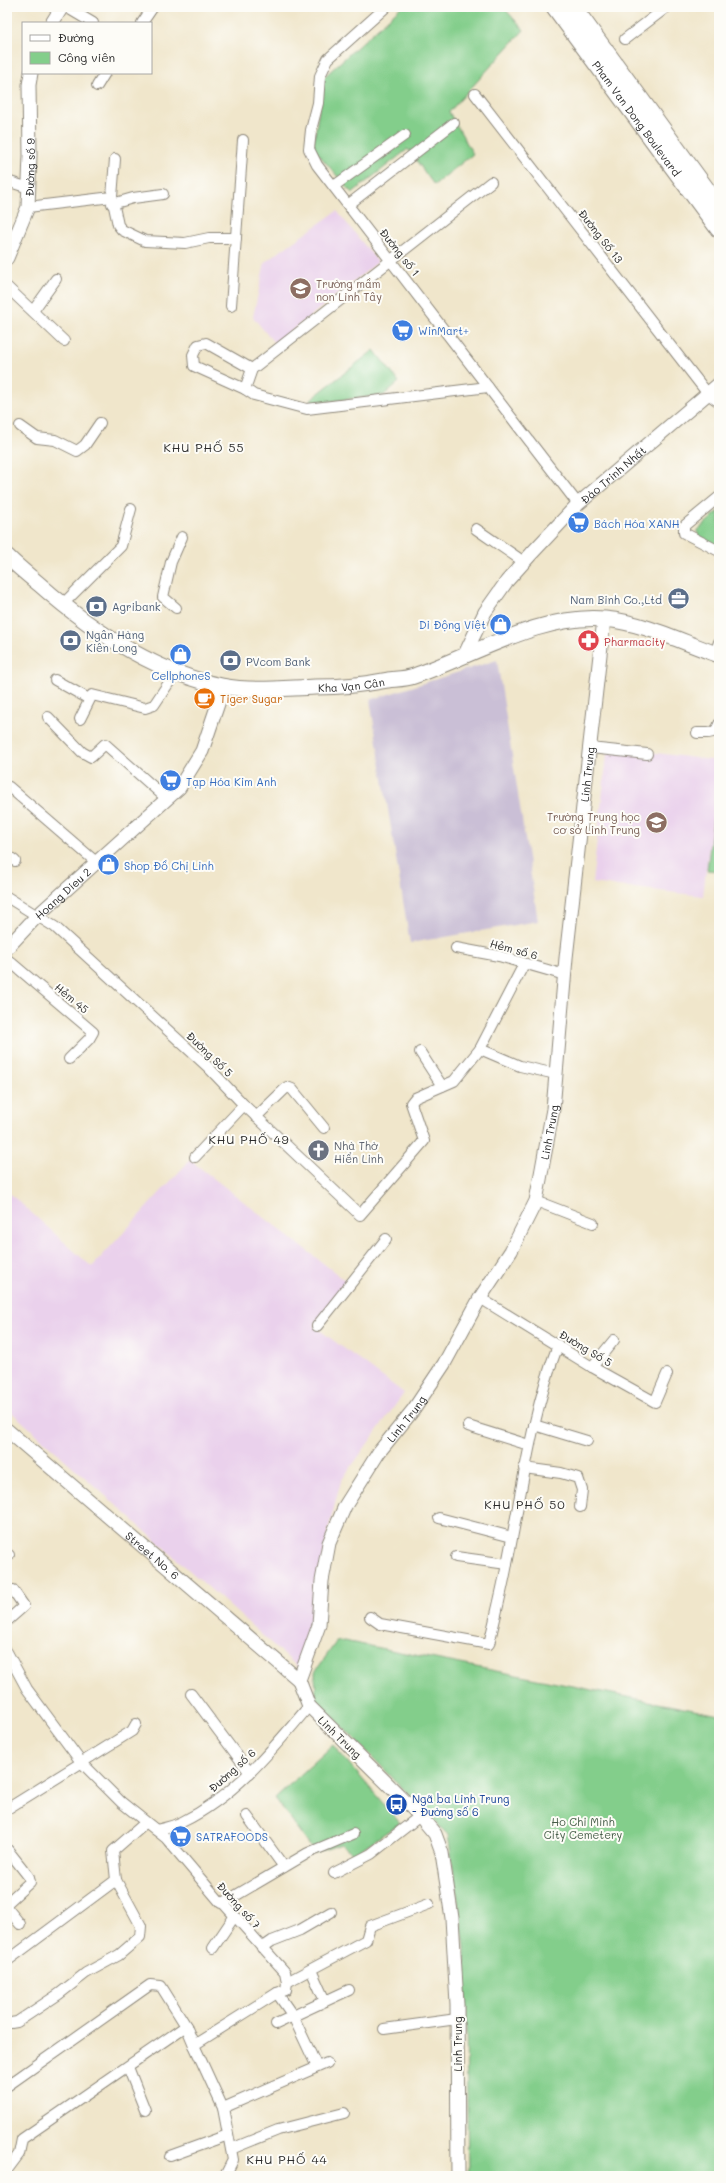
<svg xmlns="http://www.w3.org/2000/svg" width="726" height="2183" font-family="Mali,sans-serif">
  <rect width="100%" height="100%" fill="#fdfcf7"/>
  <filter id="ink" filterUnits="userSpaceOnUse"><feTurbulence type="fractalNoise" baseFrequency=".025" numOctaves="2"/><feDisplacementMap in="SourceGraphic" scale="8" xChannelSelector="R" yChannelSelector="G"/><feConvolveMatrix kernelMatrix="1 2 1 2 8 2 1 2 1" color-interpolation-filters="sRGB"/></filter>
  <filter id="wash" filterUnits="userSpaceOnUse"><feTurbulence type="fractalNoise" baseFrequency=".012" numOctaves="4" result="noise"/><feDisplacementMap in="SourceGraphic" scale="16" xChannelSelector="R" yChannelSelector="G"/><feGaussianBlur stdDeviation="0.9" result="paint"/><feColorMatrix in="noise" values="0 0 0 0 0 0 0 0 0 0 0 0 0 0 0 0 0 1.4 0 .05"/><feComposite in="paint" operator="in"/></filter>
  <g filter="url(#wash)">
    <rect width="100%" height="100%" fill="#f0e6cb"/>
    <g fill="#ead1ec">
      <polygon points="337,211 378,262 275,344 253,317 265,262"/>
      <polygon points="608,747 719,761 703,896 592,883"/>
      <polygon points="190,1160 346,1281 314,1326 404,1393 341,1481 328,1530 312,1634 299,1668 7,1408 7,1191 92,1267"/>
    </g>
    <polygon fill="#cabfd6" points="497,660 538,921 410,943 370,700"/>
    <g fill="#83ce8b" stroke="#577c5b">
      <polygon points="401,7 503,7 524,30 449,112 473,154 434,185 408,149 352,193 313,148 324,77"/>
      <polygon points="374,350 399,382 384,395 314,403 311,399"/>
      <polygon points="719,511 719,547 698,536 698,530"/>
      <polygon points="718,782 719,782 719,871 707,870"/>
      <polygon points="344,1641 719,1715 719,2176 468,2176 465,1947 448,1835 316,1699 315,1672 336,1642"/>
      <polygon points="333,1745 400,1823 354,1854 341,1844 315,1853 275,1798"/>
    </g>
  </g>
  <g filter="url(#ink)">
    <g fill="none" stroke-linecap="round" stroke-linejoin="round">
      <defs>
        <g id="minor">
          <polyline points="66,7 93,23"/>
          <polyline points="386,7 328,59 320,76 318,103 311,130 309,149 317,165 578,504"/>
          <polyline points="142,23 153,7"/>
          <polyline points="625,39 667,7"/>
          <polyline points="97,86 105,73"/>
          <polyline points="475,94 708,394 719,402"/>
          <polyline points="7,181 29,188"/>
          <polyline points="334,186 405,135"/>
          <polyline points="112,197 115,159"/>
          <polyline points="112,204 133,198 163,194"/>
          <polyline points="348,205 454,123"/>
          <polyline points="28,207 112,197 118,225 122,230 145,241 185,243 209,238 236,238"/>
          <polyline points="7,287 64,341"/>
          <polyline points="231,306 243,140"/>
          <polyline points="33,311 56,279"/>
          <polyline points="488,387 307,409 254,395 245,389 252,369 491,182"/>
          <polyline points="245,389 194,366 193,355 198,345 206,343 252,369"/>
          <polyline points="20,426 37,438 55,440 77,451 85,445 100,423"/>
          <polyline points="719,497 684,526 684,533 719,551"/>
          <polyline points="476,529 524,562"/>
          <polyline points="62,605 121,546 131,509"/>
          <polyline points="176,608 163,597 171,562 182,537"/>
          <polyline points="715,654 719,642"/>
          <polyline points="55,680 89,699"/>
          <polyline points="48,717 82,752 91,757 105,744 167,799"/>
          <polyline points="80,719 92,695 145,708 154,705 176,672"/>
          <path d="M697 733C707 733 716 735 719 724"/>
          <polyline points="590,748 647,754"/>
          <polyline points="9,787 96,862"/>
          <polyline points="7,855 15,861"/>
          <polyline points="7,897 55,927 208,1067 244,1105 360,1215 424,1141 411,1103 415,1098 454,1081 480,1049 524,964"/>
          <polyline points="456,948 499,956 565,975"/>
          <polyline points="7,959 93,1032 89,1039 69,1059"/>
          <polyline points="480,1049 520,1066 556,1074"/>
          <polyline points="420,1052 442,1086"/>
          <polyline points="256,1117 287,1087 292,1089 324,1128"/>
          <polyline points="195,1157 244,1105"/>
          <polyline points="536,1201 593,1223"/>
          <polyline points="480,1298 592,1367 655,1402 667,1374"/>
          <polyline points="317,1326 386,1239"/>
          <polyline points="592,1367 614,1340"/>
          <polyline points="534,1425 587,1441"/>
          <polyline points="468,1426 529,1445"/>
          <polyline points="524,1468 561,1473 578,1478 582,1490 580,1507"/>
          <polyline points="439,1518 512,1537"/>
          <polyline points="7,1557 9,1555"/>
          <polyline points="456,1557 507,1564"/>
          <path d="M370 1617 380 1624 489 1644C495 1618 502 1591 507 1564 522 1491 531 1416 558 1345"/>
          <polyline points="7,1621 24,1606 13,1590"/>
          <polyline points="7,1652 27,1689 81,1762 121,1802 166,1838 221,1903 223,1903 285,1972 287,1982 286,1990 277,1993 194,2045 223,2108 233,2160 225,2176"/>
          <polyline points="191,1694 250,1773"/>
          <polyline points="7,1809 132,1731 136,1724"/>
          <polyline points="247,1816 284,1867"/>
          <path d="M156 1830C164 1828 174 1826 182 1822 234 1797 272 1750 309 1706"/>
          <polyline points="7,1849 29,1877 30,1882 7,1903"/>
          <polyline points="334,1873 371,1854 420,1816"/>
          <polyline points="223,1903 308,1853 353,1834"/>
          <polyline points="7,1908 20,1924"/>
          <polyline points="213,1948 234,1917"/>
          <polyline points="262,1948 272,1941 300,1930 331,1912"/>
          <polyline points="7,1961 116,1880 113,1851 145,1823"/>
          <polyline points="311,1970 325,2001"/>
          <polyline points="287,1982 366,1940 370,1926 429,1904"/>
          <polyline points="277,1993 293,2016 317,2067"/>
          <polyline points="11,2023 17,2022 59,1994 86,1973 119,1955 140,1937 141,1926 116,1880"/>
          <polyline points="276,2024 349,1990"/>
          <polyline points="384,2029 457,2019"/>
          <polyline points="128,2067 145,2110"/>
          <polyline points="7,2086 150,1985 161,1986 186,2026 194,2045"/>
          <polyline points="223,2108 327,2063"/>
          <polyline points="231,2149 278,2130 344,2113"/>
          <polyline points="170,2156 228,2135"/>
          <polyline points="7,2170 19,2154 22,2139 186,2026"/>
        </g>
        <g id="tertiary">
          <polyline points="52,23 62,7"/>
          <path id="s1" d="M7 258 28 207 30 155 29 85 31 73"/>
          <path id="s2" d="M465 654 485 612 507 581 532 553 578 504 719 384"/>
          <path id="s3" d="M7 948 38 915 179 788 202 751 224 686"/>
          <path id="s4" d="M7 1430 299 1680"/>
          <path id="s5" d="M458 2176 457 2004 452 1918 442 1853 435 1834 420 1816 309 1706 299 1680 319 1625 322 1581 329 1543 345 1506 379 1452 414 1409 444 1364 480 1298 511 1251 536 1201 553 1109 566 958 604 619"/>
        </g>
        <g id="secondary">
          <path id="s6" d="M7 556C17 566 28 575 39 584 91 630 153 672 222 686 252 692 285 688 315 687 340 687 363 685 388 680 396 679 406 679 414 676 472 656 542 613 605 619 645 623 682 642 719 655"/>
        </g>
        <g id="trunk">
          <path id="s7" d="M555 7 719 229"/>
          <polyline points="573,7 719,207"/>
        </g>
      </defs>
      <use href="#minor" stroke="#8e887b" stroke-width="12"/>
      <use href="#tertiary" stroke="#8e887b" stroke-width="15"/>
      <use href="#secondary" stroke="#8e887b" stroke-width="17"/>
      <use href="#trunk" stroke="#8e887b" stroke-width="19"/>
      <use href="#minor" stroke="#fff" stroke-width="10"/>
      <use href="#tertiary" stroke="#fff" stroke-width="13"/>
      <use href="#secondary" stroke="#fff" stroke-width="15"/>
      <use href="#trunk" stroke="#fff" stroke-width="17"/>
    </g>
  </g>
  <defs>
    <symbol id="school-disc" viewBox="-11 -11 22 22"><circle r="9.5" fill="#8d6e63" stroke="#fdfcf7"/><path d="M0-5L7-2L0 1L-7-2ZM-4 1L0 2.5L4 1V4Q0 6-4 4Z" fill="#fff"/></symbol>
    <symbol id="supermarket-disc" viewBox="-11 -11 22 22"><circle r="9.5" fill="#3f7fe0" stroke="#fdfcf7"/><path d="M-6-5.5h2.5l.6 2H6L4.5 2H-2.5L-4.4-4H-6ZM-1.5 3.2a1.3 1.3 0 1 0 .1 0ZM3 3.2a1.3 1.3 0 1 0 .1 0Z" fill="#fff"/></symbol>
    <symbol id="office-disc" viewBox="-11 -11 22 22"><circle r="9.5" fill="#5c6f8a" stroke="#fdfcf7"/><path d="M-6-3h4V-5.5h4V-3h4V5H-6ZM-1-4.5V-3h2v-1.5ZM-6 0V1H6V0Z" fill="#fff"/></symbol>
    <symbol id="bank-disc" viewBox="-11 -11 22 22"><circle r="9.5" fill="#5c6f8a" stroke="#fdfcf7"/><path d="M-6-4H6V4H-6ZM0-2.3a2.3 2.3 0 1 0 0 4.6a2.3 2.3 0 1 0 0-4.6Z" fill="#fff"/></symbol>
    <symbol id="shop-disc" viewBox="-11 -11 22 22"><circle r="9.5" fill="#3f7fe0" stroke="#fdfcf7"/><path d="M-5-2.5h2.3a2.7 3.5 0 0 1 5.4 0H5L5.5 6h-11ZM-1.5-2.5h3a1.5 2.3 0 0 0-3 0Z" fill="#fff"/></symbol>
    <symbol id="pharmacy-disc" viewBox="-11 -11 22 22"><circle r="9.5" fill="#e0444e" stroke="#fdfcf7"/><path d="M-2-6h4v4h4v4h-4v4h-4v-4h-4v-4h4Z" fill="#fff"/></symbol>
    <symbol id="cafe-disc" viewBox="-11 -11 22 22"><circle r="9.5" fill="#e8710a" stroke="#fdfcf7"/><path d="M-5.5-4.5H6V0H3Q3 3.5 0 3.5H-2.5Q-5.5 3.5-5.5 0ZM3-3.2v2h1.7v-2ZM-6 4.5H4V6H-6Z" fill="#fff"/></symbol>
    <symbol id="church-disc" viewBox="-11 -11 22 22"><circle r="9.5" fill="#6b7280" stroke="#fdfcf7"/><path d="M-1.2-6h2.4v3.5h3.3v2.4h-3.3V6h-2.4V-.1h-3.3v-2.4h3.3Z" fill="#fff"/></symbol>
    <symbol id="bus-disc" viewBox="-11 -11 22 22"><circle r="9.5" fill="#1a4fb4" stroke="#fdfcf7"/><path d="M-5-6H5V4H4V6H2V4H-2V6H-4V4H-5ZM-3.5-4V0h7V-4ZM-3.5 1.2v1.5H-2V1.2ZM2 1.2v1.5H3.5V1.2Z" fill="#fff"/></symbol>
  </defs>
  <g fill-rule="evenodd">
    <use href="#school-disc" x="288" y="276" width="25" height="25"/>
    <use href="#supermarket-disc" x="390" y="318" width="25" height="25"/>
    <use href="#supermarket-disc" x="566" y="510" width="25" height="25"/>
    <use href="#office-disc" x="666" y="586" width="25" height="25"/>
    <use href="#bank-disc" x="84" y="594" width="25" height="25"/>
    <use href="#shop-disc" x="488" y="612" width="25" height="25"/>
    <use href="#bank-disc" x="58" y="628" width="25" height="25"/>
    <use href="#pharmacy-disc" x="576" y="628" width="25" height="25"/>
    <use href="#shop-disc" x="168" y="642" width="25" height="25"/>
    <use href="#bank-disc" x="218" y="648" width="25" height="25"/>
    <use href="#cafe-disc" x="192" y="686" width="25" height="25"/>
    <use href="#supermarket-disc" x="158" y="768" width="25" height="25"/>
    <use href="#school-disc" x="644" y="810" width="25" height="25"/>
    <use href="#shop-disc" x="96" y="852" width="25" height="25"/>
    <use href="#church-disc" x="306" y="1138" width="25" height="25"/>
    <use href="#bus-disc" x="384" y="1792" width="25" height="25"/>
    <use href="#supermarket-disc" x="168" y="1824" width="25" height="25"/>
  </g>
  <g text-anchor="middle" dominant-baseline="central" stroke-width="4" stroke-linejoin="round" paint-order="stroke">
    <g font-size="11" fill="#2b2b2b" stroke="#fdfcf7">
      <text stroke="none"><textPath href="#s7" startOffset="138">Pham Van Dong Boulevard</textPath></text>
      <text stroke="none"><textPath href="#s1" startOffset="95">Đường số 9</textPath></text>
      <text transform="translate(601 236) rotate(52)">Đường Số 13</text>
      <text transform="translate(400 252) rotate(52)">Đường số 1</text>
      <text stroke="none"><textPath href="#s2" startOffset="235">Đào Trinh Nhất</textPath></text>
      <text stroke="none"><textPath href="#s6" startOffset="384">Kha Vạn Cân</textPath></text>
      <text stroke="none"><textPath href="#s5" startOffset="1524">Linh Trung</textPath></text>
      <text stroke="none"><textPath href="#s3" startOffset="78">Hoang Dieu 2</textPath></text>
      <text transform="translate(514 949) rotate(15)">Hẻm số 6</text>
      <text transform="translate(72 998) rotate(40)">Hẻm 45</text>
      <text transform="translate(210 1054) rotate(44)">Đường Số 5</text>
      <text stroke="none"><textPath href="#s5" startOffset="1164">Linh Trung</textPath></text>
      <text transform="translate(586 1348) rotate(31)">Đường Số 5</text>
      <text stroke="none"><textPath href="#s5" startOffset="840">Linh Trung</textPath></text>
      <text stroke="none"><textPath href="#s4" startOffset="192">Street No. 6</textPath></text>
      <text transform="translate(340 1737) rotate(44)">Linh Trung</text>
      <text transform="translate(232 1770) rotate(-42)">Đường số 6</text>
      <text transform="translate(239 1905) rotate(48)">Đường số 7</text>
      <text transform="translate(457 2044) rotate(-90)">Linh Trung</text>
    </g>
    <g font-size="11" fill="#785e54" stroke="#fdfcf7" text-anchor="start">
      <text x="316" y="283">Trường mầm<tspan x="316" dy="13">non Linh Tây</tspan></text>
      <text x="640" y="816" text-anchor="end">Trường Trung học<tspan x="640" dy="13">cơ sở Linh Trung</tspan></text>
    </g>
    <g font-size="11" fill="#366cbe" stroke="#fdfcf7" text-anchor="start">
      <text x="418" y="330">WinMart+</text>
      <text x="594" y="523">Bách Hóa XANH</text>
      <text x="486" y="624" text-anchor="end">Di Động Việt</text>
      <text x="181" y="675" text-anchor="middle">CellphoneS</text>
      <text x="186" y="781">Tạp Hóa Kim Anh</text>
      <text x="124" y="865">Shop Đồ Chị Linh</text>
      <text x="196" y="1836">SATRAFOODS</text>
    </g>
    <g font-size="11" fill="#4e5e75" stroke="#fdfcf7" text-anchor="start">
      <text x="662" y="599" text-anchor="end">Nam Binh Co.,Ltd</text>
      <text x="112" y="606">Agribank</text>
      <text x="86" y="634">Ngân Hàng<tspan x="86" dy="13">Kiên Long</tspan></text>
      <text x="246" y="661">PVcom Bank</text>
    </g>
    <g font-size="11" fill="#be3a42" stroke="#fdfcf7" text-anchor="start">
      <text x="604" y="641">Pharmacity</text>
    </g>
    <g font-size="11" fill="#c56008" stroke="#fdfcf7" text-anchor="start">
      <text x="220" y="698">Tiger Sugar</text>
    </g>
    <g font-size="11" fill="#5b616d" stroke="#fdfcf7" text-anchor="start">
      <text x="334" y="1145">Nhà Thờ<tspan x="334" dy="13">Hiển Linh</tspan></text>
    </g>
    <g font-size="11" fill="#164399" stroke="#fdfcf7" text-anchor="start">
      <text x="412" y="1798">Ngã ba Linh Trung<tspan x="412" dy="13">- Đường số 6</tspan></text>
    </g>
    <g font-size="11" fill="#455c48" stroke="#fdfcf7">
      <text x="583" y="1821">Ho Chi Minh<tspan x="583" dy="13">City Cemetery</tspan></text>
    </g>
    <g font-size="12" letter-spacing="1" fill="#2b2b2b" stroke="#fdfcf7">
      <text x="204" y="447">KHU PHỐ 55</text>
      <text x="249" y="1139">KHU PHỐ 49</text>
      <text x="525" y="1504">KHU PHỐ 50</text>
      <text x="287" y="2159">KHU PHỐ 44</text>
    </g>
  </g>
  <rect width="726" height="2183" fill="none" stroke="#fdfcf7" stroke-width="24"/>
  <rect x="22" y="22" width="130" height="52" fill="#fdfcf7" stroke="#a9a8a5"/>
  <rect x="30" y="35" width="20" height="6" fill="#ffffff" stroke="#a9a8a5"/>
  <text x="58" y="42" font-size="12" fill="#2b2b2b">Đường</text>
  <rect x="30" y="52" width="20" height="12" fill="#83ce8b" stroke="#a9a8a5"/>
  <text x="58" y="62" font-size="12" fill="#2b2b2b">Công viên</text>
</svg>
